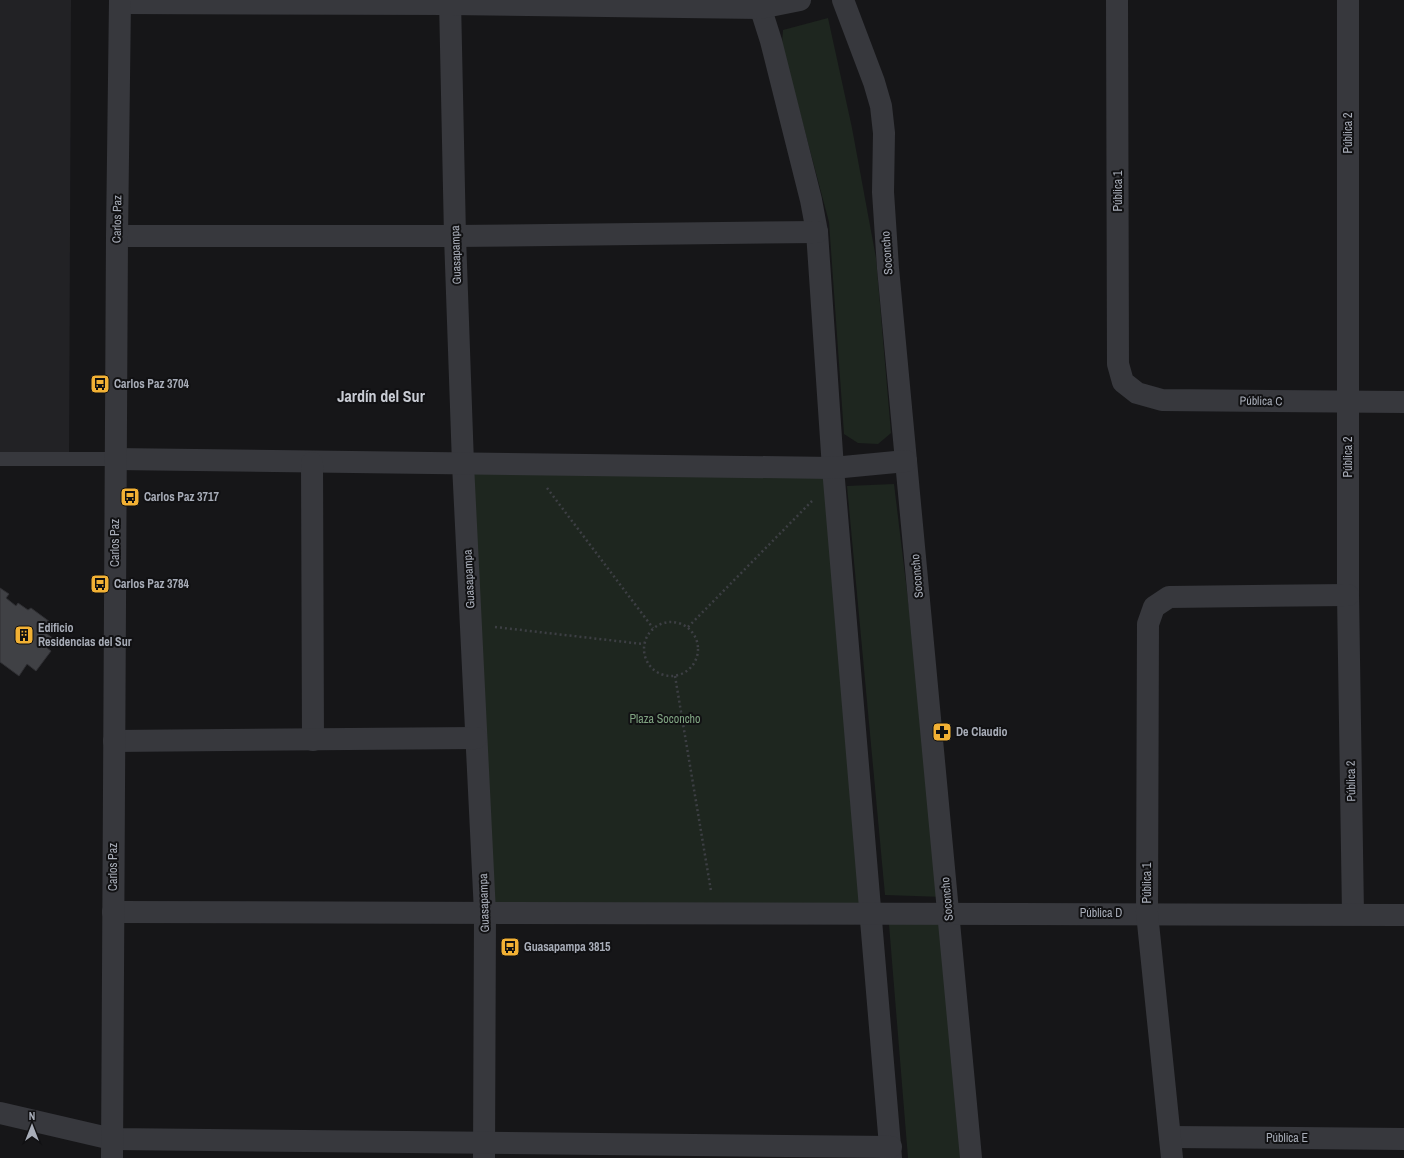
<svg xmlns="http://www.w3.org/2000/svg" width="1404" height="1158" font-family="'Archivo Narrow',sans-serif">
  <rect width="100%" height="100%" fill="#161618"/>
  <polygon fill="#222225" points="0,0 71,0 69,465 0,465"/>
  <g fill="#1e261f">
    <polygon points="828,18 852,128 876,258 891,433 878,444 858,443 844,434 829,222 782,45 783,30"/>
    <polygon points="463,464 833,468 871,914 485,913"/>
    <polygon points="894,484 944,897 885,895 847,486"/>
    <polygon points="942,911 966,1158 908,1158 888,912"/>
  </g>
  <polygon fill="#404145" stroke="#303034" points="0,588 9,594 6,598 16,606 18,603 28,610 31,608 50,622 43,631 54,639 47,648 51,651 36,671 27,664 19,676 0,662"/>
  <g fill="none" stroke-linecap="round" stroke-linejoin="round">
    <g stroke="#3d3f44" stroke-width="2.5" stroke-dasharray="2 3" stroke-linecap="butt">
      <polyline points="547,488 653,628"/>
      <circle cx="671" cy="649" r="27"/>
      <polyline points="495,627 643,644"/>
      <polyline points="688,627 812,501"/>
      <polyline points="675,676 711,891"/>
    </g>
    <polyline stroke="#37383d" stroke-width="14" points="0,459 115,459"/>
    <g stroke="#37383d" stroke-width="22">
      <polyline points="450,0 455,236 463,464 485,913 484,1158"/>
      <polyline points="758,0 771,41 811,200 817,232 833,468 891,1158"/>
      <polyline points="843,0 874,82 881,106 884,133 883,192 888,268 971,1158"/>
      <polyline points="1117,0 1118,364 1123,382 1137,393 1162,400 1404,402"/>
      <polyline points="1348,0 1348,595 1353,914"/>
      <polyline points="120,3 450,4 760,8 800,0"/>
      <polyline points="117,236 455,236 817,232"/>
      <polyline points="115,459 833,468 906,461"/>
      <polyline points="312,463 313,740"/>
      <polyline points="114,741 476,738"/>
      <polyline points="113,912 1404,915"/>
      <polyline points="0,1113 112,1139 891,1147"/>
      <polyline points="1170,1137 1404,1139"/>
      <polyline points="112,1158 117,236 120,0"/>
      <polyline points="1172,1158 1147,913 1148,624 1154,607 1169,597 1348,595"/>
    </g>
  </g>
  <defs>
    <symbol id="bus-square" viewBox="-11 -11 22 22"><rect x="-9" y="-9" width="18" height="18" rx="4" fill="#f2b134" stroke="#111113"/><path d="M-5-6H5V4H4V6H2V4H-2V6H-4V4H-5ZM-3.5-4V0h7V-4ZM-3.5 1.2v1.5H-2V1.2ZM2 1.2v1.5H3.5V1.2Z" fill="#111"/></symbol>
    <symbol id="building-square" viewBox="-11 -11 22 22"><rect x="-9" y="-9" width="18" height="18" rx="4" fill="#f2b134" stroke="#111113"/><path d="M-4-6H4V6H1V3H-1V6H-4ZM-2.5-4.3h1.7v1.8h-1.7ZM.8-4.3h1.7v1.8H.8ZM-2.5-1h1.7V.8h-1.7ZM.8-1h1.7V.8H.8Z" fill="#111"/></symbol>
    <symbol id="pharmacy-square" viewBox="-11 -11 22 22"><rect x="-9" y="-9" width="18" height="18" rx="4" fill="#f2b134" stroke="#111113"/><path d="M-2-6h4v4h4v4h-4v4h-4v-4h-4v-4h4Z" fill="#111"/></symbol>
  </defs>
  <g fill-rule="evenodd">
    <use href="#bus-square" x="89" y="373" width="22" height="22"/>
    <use href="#bus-square" x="119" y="486" width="22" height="22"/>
    <use href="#bus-square" x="89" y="573" width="22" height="22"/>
    <use href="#building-square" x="13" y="624" width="22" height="22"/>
    <use href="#pharmacy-square" x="931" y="721" width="22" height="22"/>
    <use href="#bus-square" x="499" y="936" width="22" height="22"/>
  </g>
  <g text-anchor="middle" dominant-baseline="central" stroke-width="4" stroke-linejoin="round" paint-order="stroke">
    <g font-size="12" fill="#a8adb8" stroke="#111113">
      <text transform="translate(1348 133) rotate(-90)">Pública 2</text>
      <text transform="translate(1118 191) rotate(-90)">Pública 1</text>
      <text transform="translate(117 219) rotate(-89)">Carlos Paz</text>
      <text transform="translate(887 253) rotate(-94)">Soconcho</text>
      <text transform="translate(456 255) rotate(-92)">Guasapampa</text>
      <text transform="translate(1261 401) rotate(1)">Pública C</text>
      <text transform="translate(1348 457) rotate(-90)">Pública 2</text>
      <text transform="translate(115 543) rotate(-90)">Carlos Paz</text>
      <text transform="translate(917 576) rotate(-95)">Soconcho</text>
      <text transform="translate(469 579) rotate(-93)">Guasapampa</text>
      <text transform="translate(1351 781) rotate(-91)">Pública 2</text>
      <text transform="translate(113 867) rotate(-90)">Carlos Paz</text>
      <text transform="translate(1147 883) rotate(-90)">Pública 1</text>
      <text transform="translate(947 899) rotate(-95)">Soconcho</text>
      <text transform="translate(484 903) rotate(-92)">Guasapampa</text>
      <text x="1101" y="913">Pública D</text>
      <text x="1287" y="1138">Pública E</text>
    </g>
    <g font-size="12" font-weight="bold" fill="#a8adb8" stroke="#111113" text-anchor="start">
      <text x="114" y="384">Carlos Paz 3704</text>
      <text x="144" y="497">Carlos Paz 3717</text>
      <text x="114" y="584">Carlos Paz 3784</text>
      <text x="38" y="628">Edificio<tspan x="38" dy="14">Residencias del Sur</tspan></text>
      <text x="956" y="732">De Claudio</text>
      <text x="524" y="947">Guasapampa 3815</text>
    </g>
    <g font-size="12" fill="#7fa381" stroke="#111113">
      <text x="665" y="719">Plaza Soconcho</text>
    </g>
    <g font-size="16" font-weight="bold" fill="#c9ccd4" stroke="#111113">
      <text x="381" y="396">Jardín del Sur</text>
    </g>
  </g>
  <g transform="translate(32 1126)" stroke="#111113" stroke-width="3" paint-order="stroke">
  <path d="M0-3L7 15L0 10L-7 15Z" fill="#a8adb8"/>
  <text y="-6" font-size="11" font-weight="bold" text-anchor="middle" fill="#a8adb8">N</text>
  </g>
</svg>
